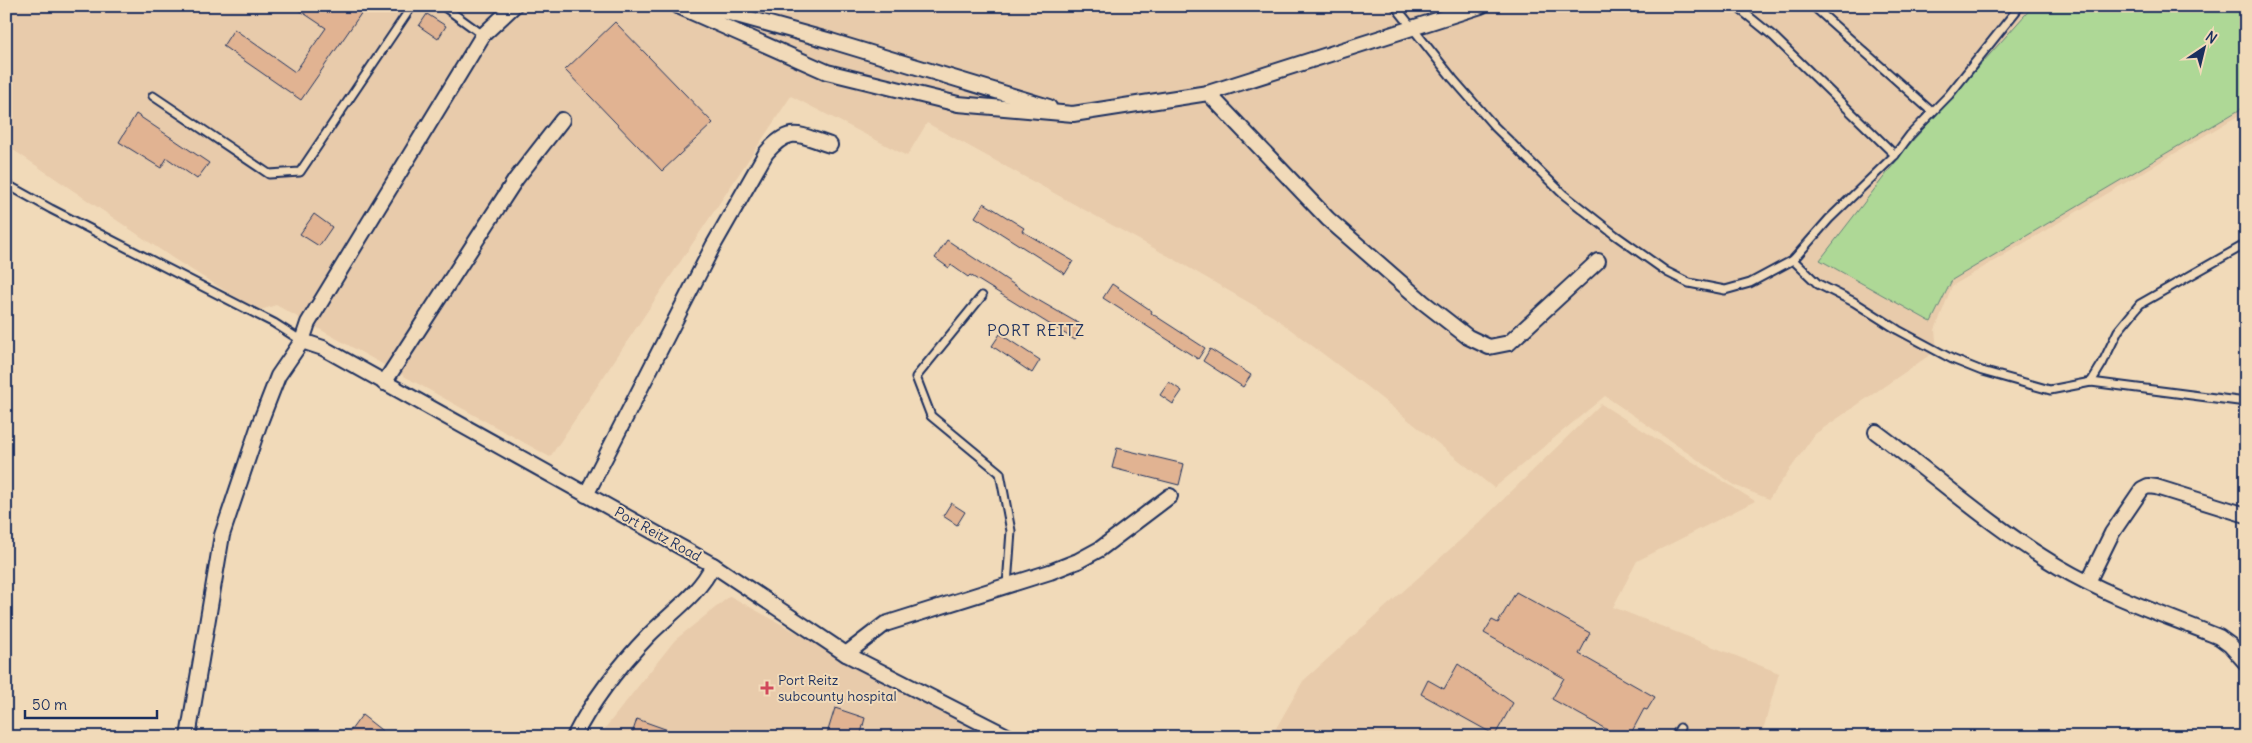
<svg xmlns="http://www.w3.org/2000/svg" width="2252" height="743" font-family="Delius,sans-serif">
  <rect width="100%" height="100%" fill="#f1dab9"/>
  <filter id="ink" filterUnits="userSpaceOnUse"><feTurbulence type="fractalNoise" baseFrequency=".02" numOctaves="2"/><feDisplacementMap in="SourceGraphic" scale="10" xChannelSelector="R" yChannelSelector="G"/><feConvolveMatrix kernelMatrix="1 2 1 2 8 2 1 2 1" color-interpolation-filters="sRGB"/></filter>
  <g filter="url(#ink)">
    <g fill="#e8cbab">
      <polygon points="6,6 2246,6 2246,111 1952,286 1935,330 1937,350 1815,434 1769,499 1736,486 1605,396 1494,488 1367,387 1274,317 1179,262 927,123 907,156 791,96 550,457 276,305 258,311 174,259 6,145"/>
      <polygon points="1601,404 1755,501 1637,561 1613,607 1779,673 1761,737 1271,737 1303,681 1477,525"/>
      <polygon points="730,596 987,737 598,737 675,640"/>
    </g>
    <polygon fill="#aed896" stroke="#64847a" points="2033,6 2246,6 2246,106 1952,280 1931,322 1820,260 1907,147"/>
    <g fill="#e1b392" stroke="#1b2f5e">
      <polygon points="293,6 355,6 362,12 301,100 223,46 234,29 295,72 326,28"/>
      <polygon points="427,14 446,26 438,39 419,26"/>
      <polygon points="615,22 713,123 662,171 565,70"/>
      <polygon points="136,114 209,163 197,179 167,158 161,168 119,142"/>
      <polygon points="984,203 1024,228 1022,231 1073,261 1065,274 975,217"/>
      <polygon points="314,214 332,227 319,246 300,234"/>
      <polygon points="947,240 1031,296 1083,326 1075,340 970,275 968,277 951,265 949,268 935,258"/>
      <polygon points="1112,284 1152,311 1151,313 1205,348 1198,359 1103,298"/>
      <polygon points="1000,334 1040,360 1032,373 992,346"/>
      <polygon points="1210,349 1251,375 1243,387 1203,361"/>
      <polygon points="1169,382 1182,391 1173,404 1160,395"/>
      <polygon points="1117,448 1184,464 1179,485 1112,468"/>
      <polygon points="951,503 965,512 957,525 943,516"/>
      <polygon points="1516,592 1590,633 1579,654 1655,697 1647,710 1644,709 1629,737 1620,737 1552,699 1564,678 1484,633 1492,620 1498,623"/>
      <polygon points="1458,664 1513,703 1495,735 1421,694 1428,680 1444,689"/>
      <polygon points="835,708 865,718 860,737 826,737"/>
      <polygon points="362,715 390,737 346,737"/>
      <polygon points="637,719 682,735 682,737 631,737"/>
    </g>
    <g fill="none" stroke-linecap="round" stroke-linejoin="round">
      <defs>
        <g id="service">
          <polyline points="443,6 483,35"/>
          <polyline points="1395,6 1453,79 1494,126 1563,194 1615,235 1667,272 1689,283 1725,290 1750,283 1793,260 1829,219 1895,155 1910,135 1949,95 2020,6"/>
          <polyline points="1736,6 1773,36 1895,155"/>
          <polyline points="1813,6 1932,112"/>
          <polyline points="1612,7 1613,6"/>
          <polyline points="153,96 269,174 300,172 412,6"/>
          <polyline points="6,184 51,209 274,323 302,341"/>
          <polyline points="1793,260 1818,284 1854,302 1898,330 1952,359 1982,371 2050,390 2091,382 2246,402"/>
          <polyline points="982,296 916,377 931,416 1000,473 1011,531 1007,585"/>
          <polyline points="2091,382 2102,364 2118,331 2140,304 2246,244"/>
          <polyline points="1675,737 1680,728"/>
        </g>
        <g id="minor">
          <polyline points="678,6 827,72 958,104 1073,114 1208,93 1481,6"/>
          <polyline points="704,6 831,41 1049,107"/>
          <polyline points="1208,93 1328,219 1423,302 1468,337 1489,347 1509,343 1598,261"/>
          <polyline points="302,341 323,348 713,565 846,654 1009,737"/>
          <polyline points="384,383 516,179 562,120"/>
          <path d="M1876 432C1937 477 1994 529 2059 567 2110 597 2165 615 2219 637L2230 645 2246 663"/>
          <path d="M586 495 713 246 766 153C790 125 799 135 830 145"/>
          <polyline points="2088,582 2112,533 2142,489 2148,486 2156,487 2246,515"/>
          <polyline points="846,654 885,624 1050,572 1078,561 1100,549 1170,496"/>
          <polyline points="188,737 222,535 259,425 278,376 302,341 308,323 483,35 514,6"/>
          <path d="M574 737C593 699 620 665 649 635 671 613 700 593 713 565"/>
        </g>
      </defs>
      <use href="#service" stroke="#1b2f5e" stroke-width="11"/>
      <use href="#minor" stroke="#1b2f5e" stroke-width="18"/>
      <use href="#service" stroke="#f1dab9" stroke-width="7"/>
      <use href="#minor" stroke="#f1dab9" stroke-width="14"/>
    </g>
  </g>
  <path fill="#d1495b" stroke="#f1dab9" stroke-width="2" d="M764.5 680.5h5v5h5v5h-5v5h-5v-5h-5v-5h5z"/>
  <g text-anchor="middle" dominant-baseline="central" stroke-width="4" stroke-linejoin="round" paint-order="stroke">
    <g font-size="14" fill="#1b2f5e" stroke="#f1dab9">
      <text transform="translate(658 534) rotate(29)">Port Reitz Road</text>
    </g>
    <g font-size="14" fill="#1b2f5e" stroke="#f1dab9" text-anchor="start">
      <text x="778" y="680">Port Reitz<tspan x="778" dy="16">subcounty hospital</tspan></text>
    </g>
    <g font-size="16" letter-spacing="1" fill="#1b2f5e" stroke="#f1dab9">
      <text x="1036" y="330">PORT REITZ</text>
    </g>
  </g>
  <rect width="2252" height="743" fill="none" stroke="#f1dab9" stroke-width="25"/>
  <rect x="12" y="12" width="2227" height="718" fill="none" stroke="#1b2f5e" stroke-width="2" filter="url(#ink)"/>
  <g transform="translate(2204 48) rotate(35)" stroke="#f1dab9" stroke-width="4" paint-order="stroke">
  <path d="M0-4L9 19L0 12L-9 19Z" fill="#1b2f5e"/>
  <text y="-8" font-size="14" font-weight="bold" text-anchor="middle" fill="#1b2f5e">N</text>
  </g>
  <path d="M25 710v8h132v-8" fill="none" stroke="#1b2f5e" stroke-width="2.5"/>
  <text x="32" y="710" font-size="15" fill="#1b2f5e" stroke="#f1dab9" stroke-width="4" paint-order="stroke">50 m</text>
</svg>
